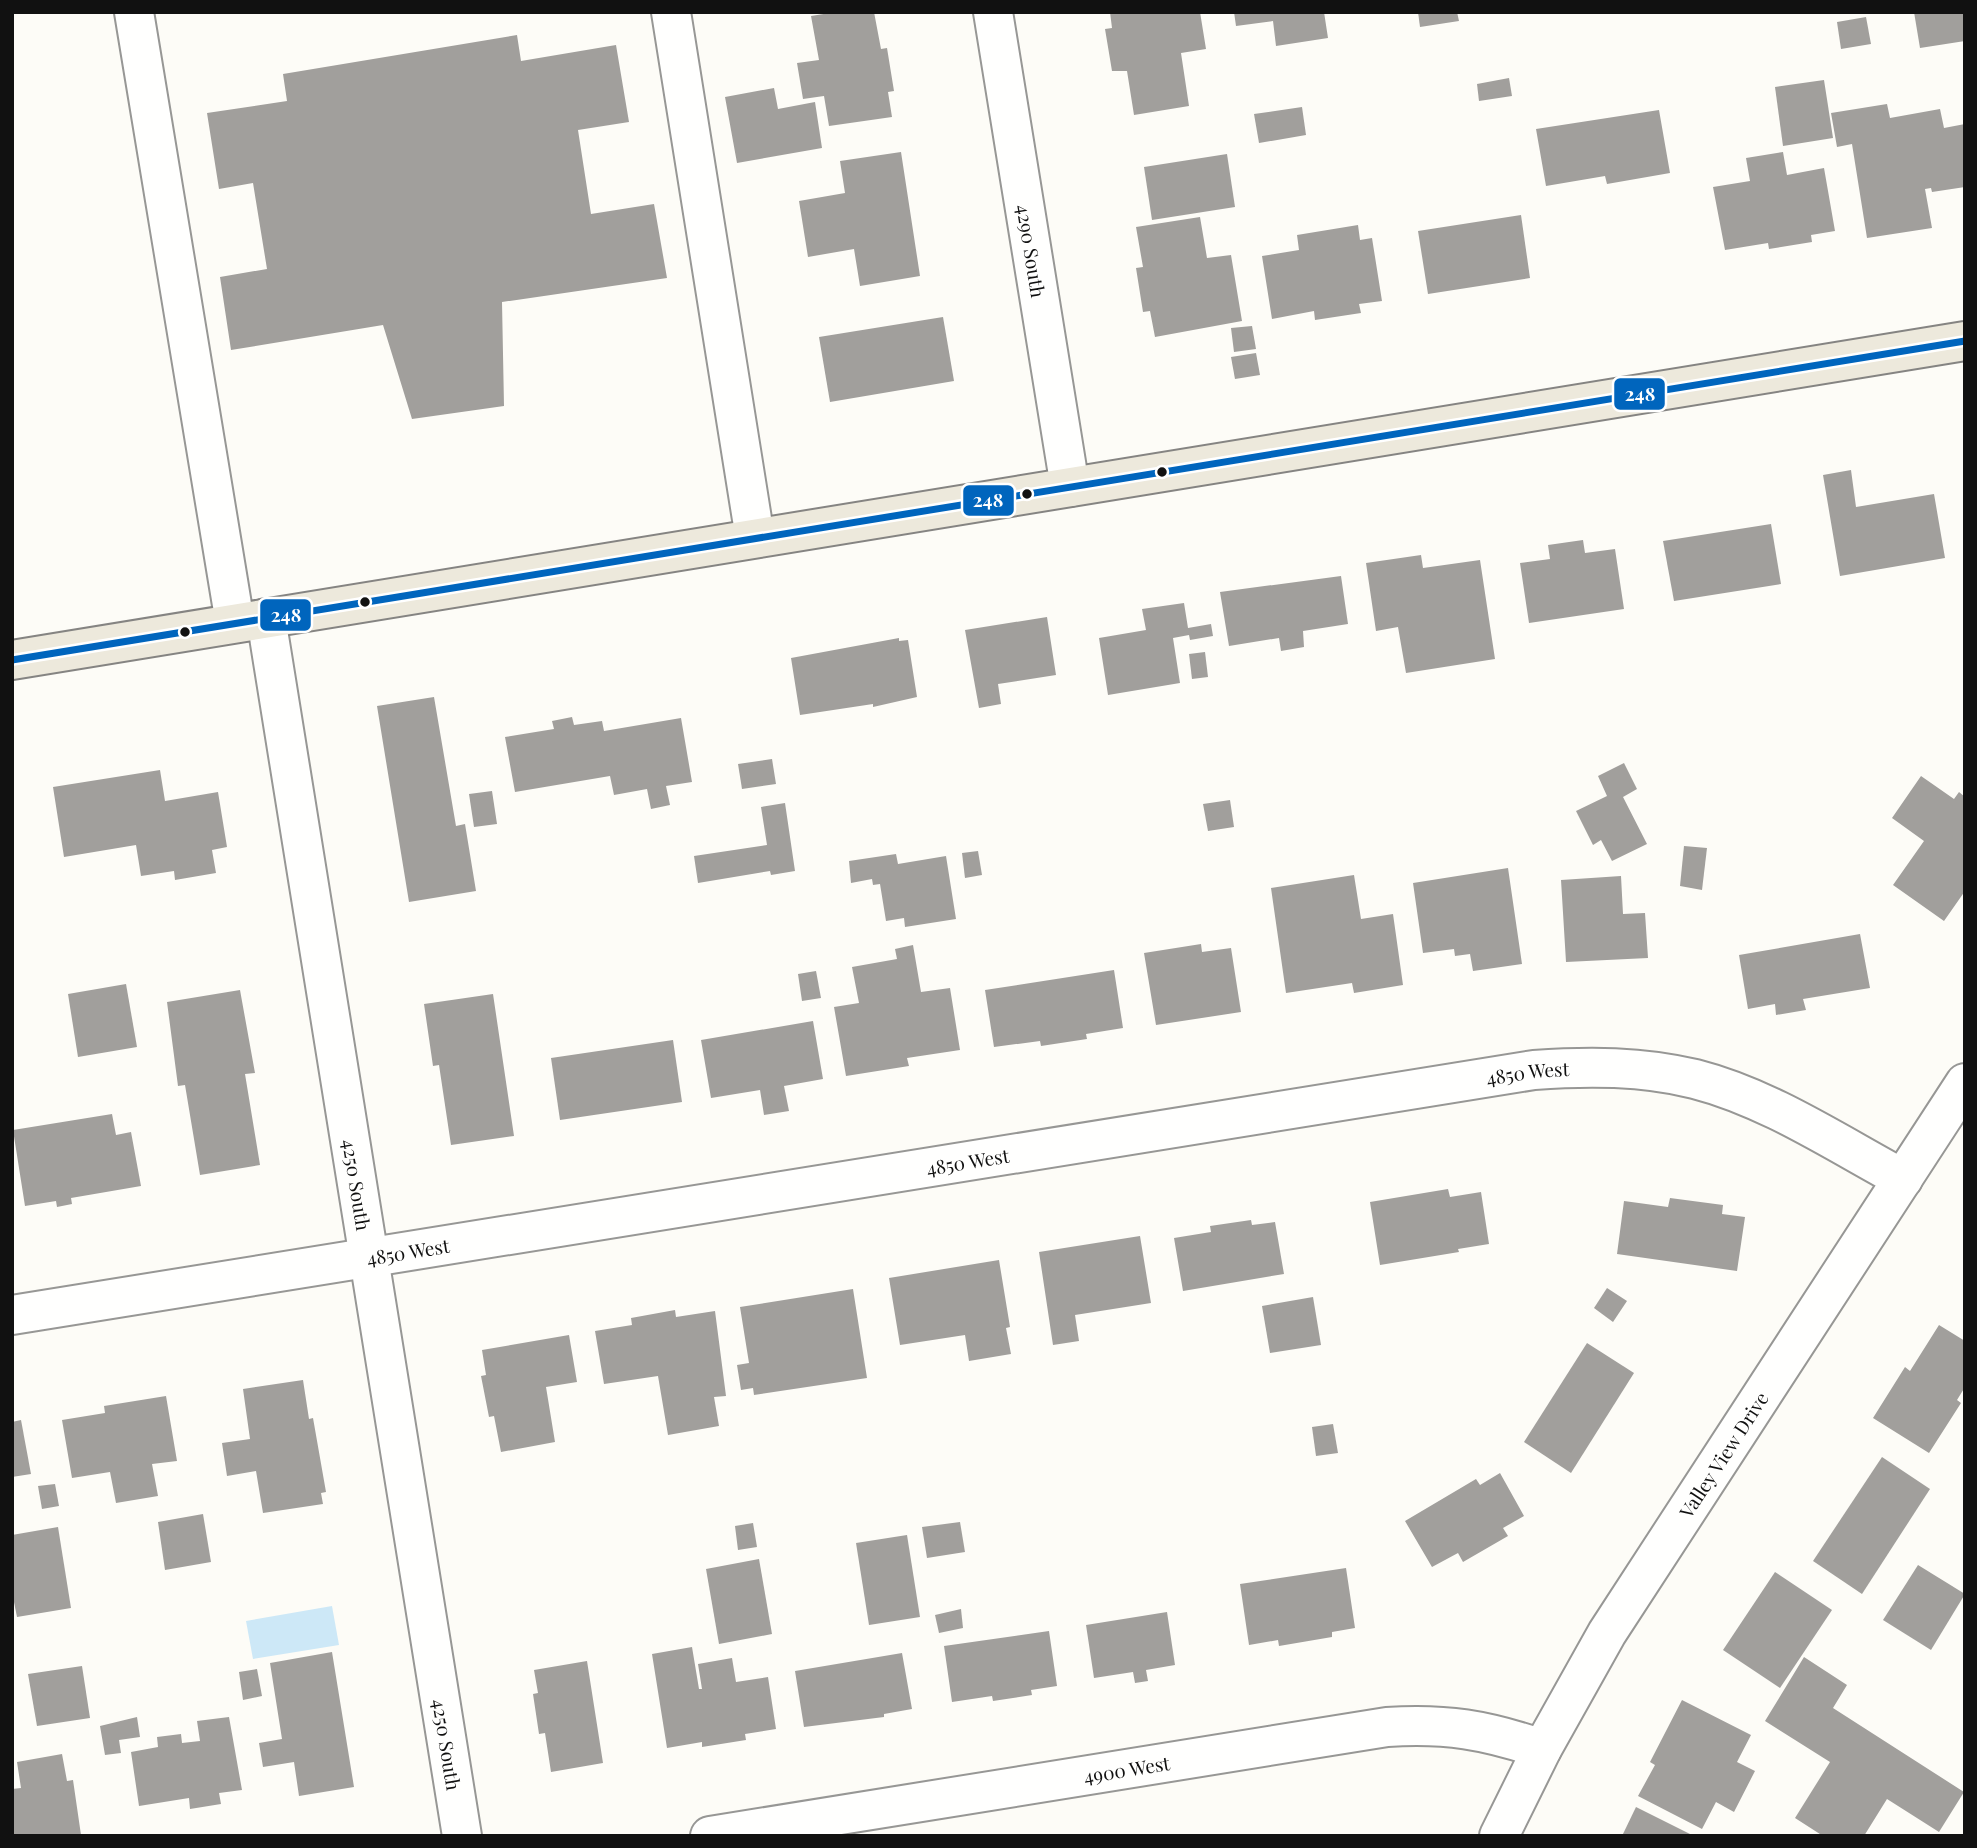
<svg xmlns="http://www.w3.org/2000/svg" width="1977" height="1848" font-family="'Playfair Display',serif">
  <rect width="100%" height="100%" fill="#fdfcf7"/>
  <polygon fill="#cde8f7" points="332,1606 339,1645 253,1659 246,1621"/>
  <g fill="#a19f9c">
    <polygon points="836,12 874,12 881,49 887,48 894,91 888,92 892,117 829,126 824,96 803,99 797,63 819,60 811,16"/>
    <polygon points="1110,12 1200,12 1206,49 1181,53 1189,106 1134,115 1127,71 1112,71 1105,29 1112,28"/>
    <polygon points="1234,12 1324,12 1328,38 1276,46 1273,21 1236,26"/>
    <polygon points="1418,12 1457,12 1459,21 1420,27"/>
    <polygon points="1914,12 1965,12 1965,41 1920,48"/>
    <polygon points="1866,17 1871,44 1841,49 1837,22"/>
    <polygon points="517,35 521,61 616,45 629,122 578,130 591,214 654,204 667,278 502,302 504,406 412,419 383,325 231,350 220,277 267,269 253,183 219,189 207,113 287,101 283,74"/>
    <polygon points="1509,78 1512,96 1479,101 1477,84"/>
    <polygon points="1824,80 1833,138 1783,146 1775,87"/>
    <polygon points="774,88 778,109 815,102 822,148 737,163 725,97"/>
    <polygon points="1887,104 1890,118 1940,109 1944,128 1965,124 1965,187 1932,192 1931,188 1925,189 1932,228 1867,238 1852,144 1837,147 1831,113"/>
    <polygon points="1302,107 1306,135 1259,143 1254,114"/>
    <polygon points="1659,110 1670,173 1607,184 1605,176 1546,186 1536,129"/>
    <polygon points="901,152 920,276 860,286 854,249 808,257 799,201 845,193 840,161"/>
    <polygon points="1783,152 1787,175 1824,168 1835,231 1811,235 1812,242 1769,249 1768,243 1725,250 1713,187 1750,181 1746,158"/>
    <polygon points="1227,154 1235,207 1152,220 1144,167"/>
    <polygon points="1521,215 1530,278 1428,294 1418,231"/>
    <polygon points="1200,217 1207,258 1231,255 1242,321 1155,337 1150,311 1143,312 1136,268 1143,267 1136,227"/>
    <polygon points="1358,225 1360,240 1372,238 1382,301 1359,304 1361,313 1315,320 1314,311 1272,319 1262,256 1299,250 1297,235"/>
    <polygon points="943,317 954,381 830,402 819,337"/>
    <polygon points="1252,326 1256,349 1234,352 1231,328"/>
    <polygon points="1256,353 1260,375 1235,379 1231,357"/>
    <polygon points="1851,470 1856,507 1934,494 1945,558 1840,576 1823,475"/>
    <polygon points="1771,524 1781,584 1674,601 1663,541"/>
    <polygon points="1583,540 1585,553 1615,549 1624,609 1529,623 1520,563 1550,559 1548,545"/>
    <polygon points="1421,555 1423,568 1480,560 1495,659 1406,673 1398,627 1376,631 1366,563"/>
    <polygon points="1341,576 1348,624 1303,631 1304,647 1281,651 1279,638 1229,646 1220,592"/>
    <polygon points="1184,603 1188,628 1211,624 1213,636 1190,640 1189,635 1173,638 1180,683 1108,695 1099,638 1146,630 1142,609"/>
    <polygon points="1047,617 1056,675 998,684 1001,704 979,708 965,630"/>
    <polygon points="899,638 899,641 908,640 917,697 873,707 873,704 800,715 791,658"/>
    <polygon points="1205,652 1208,677 1192,679 1189,654"/>
    <polygon points="434,697 456,826 465,824 476,891 409,902 377,706"/>
    <polygon points="572,717 574,725 602,721 604,731 681,718 692,782 666,786 670,805 651,809 647,789 614,795 610,776 515,792 505,737 554,729 552,721"/>
    <polygon points="772,759 776,784 742,789 738,764"/>
    <polygon points="1624,763 1637,789 1623,797 1647,844 1612,861 1601,840 1593,845 1576,811 1607,796 1598,776"/>
    <polygon points="160,770 165,801 218,792 227,847 212,850 216,873 175,880 174,871 141,876 136,845 64,857 53,787"/>
    <polygon points="1921,776 1954,799 1959,792 1965,797 1965,891 1944,921 1893,885 1924,841 1892,818"/>
    <polygon points="492,791 497,824 474,827 469,794"/>
    <polygon points="1230,800 1234,827 1208,831 1203,804"/>
    <polygon points="785,803 795,871 771,875 770,871 698,883 694,856 767,845 761,807"/>
    <polygon points="1684,846 1707,848 1702,890 1680,886"/>
    <polygon points="978,851 982,875 965,878 962,853"/>
    <polygon points="896,854 898,864 946,856 956,919 905,927 904,918 886,921 880,884 873,885 872,879 851,883 849,861"/>
    <polygon points="1508,868 1522,964 1473,971 1470,954 1455,956 1454,949 1423,953 1413,883"/>
    <polygon points="1354,875 1361,919 1393,914 1403,985 1354,993 1352,983 1286,993 1271,888"/>
    <polygon points="1621,876 1623,914 1645,913 1648,958 1566,962 1561,880"/>
    <polygon points="1860,934 1870,988 1803,999 1806,1010 1776,1015 1775,1004 1748,1009 1739,955"/>
    <polygon points="1201,944 1202,952 1231,948 1241,1012 1156,1025 1144,953"/>
    <polygon points="913,945 921,992 950,988 960,1050 907,1058 909,1066 846,1076 834,1007 859,1003 852,967 897,959 895,949"/>
    <polygon points="1114,970 1123,1028 1086,1034 1087,1039 1041,1046 1040,1041 994,1047 985,990"/>
    <polygon points="816,971 821,998 802,1001 798,974"/>
    <polygon points="126,984 137,1047 78,1057 68,994"/>
    <polygon points="240,990 255,1073 245,1074 260,1165 200,1175 185,1085 178,1086 167,1002"/>
    <polygon points="493,994 514,1136 451,1145 439,1065 433,1066 424,1004"/>
    <polygon points="813,1021 823,1079 784,1086 789,1111 764,1115 760,1090 711,1098 701,1040"/>
    <polygon points="673,1040 682,1102 560,1120 551,1058"/>
    <polygon points="112,1114 116,1135 131,1132 141,1186 71,1198 72,1204 57,1207 56,1201 25,1206 13,1130"/>
    <polygon points="1448,1189 1450,1197 1481,1192 1489,1244 1458,1249 1459,1252 1380,1265 1370,1202"/>
    <polygon points="1670,1198 1723,1205 1722,1214 1745,1217 1737,1271 1617,1254 1624,1201 1668,1207"/>
    <polygon points="1251,1220 1252,1225 1275,1222 1284,1274 1183,1291 1174,1238 1211,1232 1210,1226"/>
    <polygon points="1140,1236 1151,1303 1075,1315 1079,1341 1053,1345 1039,1252"/>
    <polygon points="999,1260 1010,1327 1006,1328 1011,1354 969,1361 965,1335 900,1345 889,1278"/>
    <polygon points="1607,1288 1627,1301 1613,1322 1594,1308"/>
    <polygon points="853,1289 867,1378 754,1395 753,1388 741,1390 737,1365 749,1363 740,1307"/>
    <polygon points="1313,1297 1321,1345 1270,1353 1262,1306"/>
    <polygon points="675,1310 676,1317 715,1311 726,1396 714,1397 719,1426 668,1435 658,1376 604,1384 595,1331 632,1325 631,1318"/>
    <polygon points="1939,1325 1965,1341 1965,1387 1957,1400 1961,1403 1929,1453 1873,1418 1905,1367 1910,1371"/>
    <polygon points="569,1335 577,1382 546,1387 555,1442 501,1452 494,1416 489,1417 481,1376 486,1375 482,1350"/>
    <polygon points="1587,1343 1634,1373 1571,1473 1524,1442"/>
    <polygon points="303,1380 309,1419 313,1418 326,1492 321,1493 323,1504 263,1513 256,1471 227,1476 222,1443 250,1439 243,1389"/>
    <polygon points="166,1396 177,1461 152,1464 158,1496 116,1503 110,1472 72,1478 62,1420 105,1413 104,1406"/>
    <polygon points="21,1420 31,1474 12,1477 12,1422"/>
    <polygon points="1333,1424 1338,1453 1316,1456 1312,1427"/>
    <polygon points="1882,1457 1930,1489 1862,1594 1813,1561"/>
    <polygon points="1500,1473 1524,1516 1503,1528 1508,1536 1463,1562 1458,1553 1432,1567 1405,1521 1476,1479 1480,1485"/>
    <polygon points="55,1484 59,1506 42,1509 38,1486"/>
    <polygon points="203,1514 211,1562 165,1570 158,1522"/>
    <polygon points="960,1522 965,1552 927,1558 922,1527"/>
    <polygon points="753,1523 757,1547 738,1550 735,1526"/>
    <polygon points="58,1527 71,1608 17,1617 12,1592 12,1535"/>
    <polygon points="907,1535 920,1617 869,1625 856,1543"/>
    <polygon points="759,1559 772,1634 719,1644 706,1569"/>
    <polygon points="1918,1565 1965,1594 1931,1650 1883,1620"/>
    <polygon points="1346,1568 1355,1628 1332,1632 1332,1637 1279,1646 1278,1640 1249,1645 1240,1584"/>
    <polygon points="1775,1572 1832,1610 1780,1688 1723,1650"/>
    <polygon points="961,1609 963,1628 939,1633 935,1615"/>
    <polygon points="1167,1612 1175,1665 1146,1670 1148,1681 1135,1683 1133,1672 1094,1678 1086,1625"/>
    <polygon points="1049,1631 1057,1686 1031,1690 1032,1695 993,1701 992,1696 952,1702 944,1646"/>
    <polygon points="692,1647 699,1689 702,1689 698,1664 732,1658 736,1682 768,1677 776,1729 745,1734 746,1740 702,1747 702,1742 667,1748 652,1654"/>
    <polygon points="332,1652 354,1787 299,1796 294,1762 263,1767 259,1743 282,1739 270,1663"/>
    <polygon points="902,1653 912,1709 884,1714 884,1717 804,1727 795,1671"/>
    <polygon points="1804,1657 1847,1685 1833,1708 1964,1792 1939,1832 1887,1799 1864,1836 1823,1836 1795,1818 1830,1762 1765,1721"/>
    <polygon points="587,1661 603,1763 551,1772 545,1733 539,1734 533,1694 538,1693 534,1670"/>
    <polygon points="82,1666 90,1718 37,1726 28,1674"/>
    <polygon points="257,1669 262,1696 243,1700 239,1672"/>
    <polygon points="1682,1700 1751,1735 1737,1762 1755,1771 1734,1812 1716,1802 1702,1829 1638,1796 1655,1765 1650,1762"/>
    <polygon points="137,1717 140,1737 119,1740 121,1753 105,1755 100,1726"/>
    <polygon points="229,1717 242,1790 219,1793 221,1804 190,1809 189,1798 139,1806 131,1752 158,1747 157,1737 181,1734 182,1743 200,1741 197,1721"/>
    <polygon points="62,1754 67,1781 73,1780 81,1835 12,1836 12,1789 21,1788 17,1762"/>
    <polygon points="1636,1807 1694,1836 1622,1836"/>
  </g>
  <g fill="none" stroke-linecap="round" stroke-linejoin="round">
    <defs>
      <g id="minor">
        <polyline points="134,12 235,623"/>
        <polyline points="671,12 755,538"/>
        <path id="s1" d="M993 12 1070 487"/>
        <path id="s2" d="M266 618 462 1836"/>
        <path id="s3" d="M12 1315 1534 1070C1588 1066 1642 1066 1695 1079 1769 1098 1836 1143 1903 1179"/>
        <path id="s4" d="M710 1836 1387 1727C1446 1723 1486 1730 1542 1749"/>
        <path id="s5" d="M1499 1836 1542 1749 1607 1633 1965 1083"/>
      </g>
      <polyline id="major" points="12,660 1965,341"/>
    </defs>
    <use href="#minor" stroke="#979795" stroke-width="42"/>
    <use href="#major" stroke="#858482" stroke-width="42"/>
    <use href="#minor" stroke="#fffffe" stroke-width="38"/>
    <use href="#major" stroke="#ede9dc" stroke-width="38"/>
    <defs>
      <polyline id="bus-1" points="12,660 1965,341"/>
    </defs>
    <use href="#bus-1" stroke="#fff" stroke-width="12"/>
    <use href="#bus-1" stroke="#0065bd" stroke-width="7"/>
  </g>
  <g fill="#111" stroke="#fff" stroke-width="2.5">
    <circle cx="1162" cy="472" r="6"/>
    <circle cx="1027" cy="494" r="6"/>
    <circle cx="365" cy="602" r="6"/>
    <circle cx="185" cy="632" r="6"/>
  </g>
  <g text-anchor="middle" dominant-baseline="central" stroke-width="7" stroke-linejoin="round" paint-order="stroke">
    <g font-size="19" fill="#111" stroke="#fff">
      <text stroke="none"><textPath href="#s1" startOffset="242">4290 South</textPath></text>
      <text stroke="none"><textPath href="#s3" startOffset="1535">4850 West</textPath></text>
      <text stroke="none"><textPath href="#s3" startOffset="968">4850 West</textPath></text>
      <text stroke="none"><textPath href="#s2" startOffset="574">4250 South</textPath></text>
      <text stroke="none"><textPath href="#s3" startOffset="401">4850 West</textPath></text>
      <text stroke="none"><textPath href="#s5" startOffset="443">Valley View Drive</textPath></text>
      <text stroke="none"><textPath href="#s2" startOffset="1141">4250 South</textPath></text>
      <text stroke="none"><textPath href="#s4" startOffset="422">4900 West</textPath></text>
    </g>
  </g>
  <g stroke="#fff" stroke-width="2.5">
    <rect x="1613" y="377" width="53" height="34" rx="7" fill="#0065bd"/>
    <rect x="962" y="484" width="53" height="33" rx="7" fill="#0065bd"/>
    <rect x="259" y="598" width="53" height="34" rx="7" fill="#0065bd"/>
  </g>
  <g font-size="19" text-anchor="middle" font-weight="bold" fill="#fff">
    <text x="1640" y="401">248</text>
    <text x="988" y="507">248</text>
    <text x="286" y="622">248</text>
  </g>
  <rect width="1977" height="1848" fill="none" stroke="#111111" stroke-width="28"/>
</svg>
